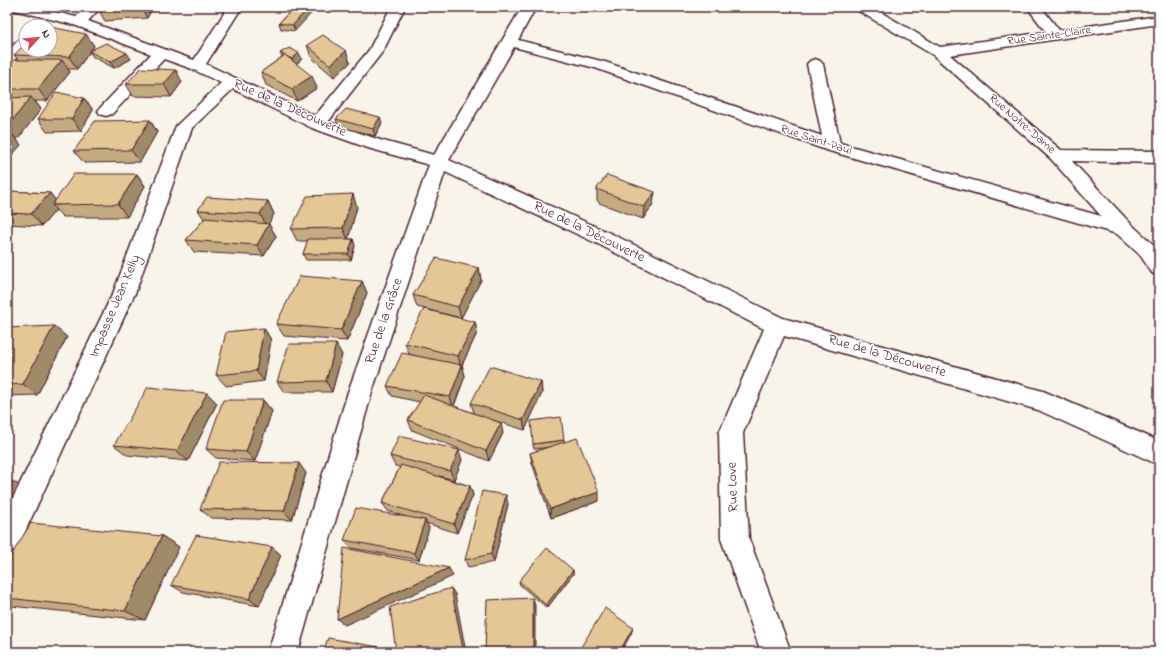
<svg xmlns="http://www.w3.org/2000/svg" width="1166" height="659" font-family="'Indie Flower',sans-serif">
  <rect width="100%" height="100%" fill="#f9f4ea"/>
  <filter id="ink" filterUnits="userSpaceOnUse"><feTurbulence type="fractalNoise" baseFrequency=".025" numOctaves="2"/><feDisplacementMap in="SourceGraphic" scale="8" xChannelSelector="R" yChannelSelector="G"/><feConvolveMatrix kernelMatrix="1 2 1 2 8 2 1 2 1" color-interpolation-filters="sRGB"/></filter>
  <g filter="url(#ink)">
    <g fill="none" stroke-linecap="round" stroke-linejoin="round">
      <defs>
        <g id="minor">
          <polygon points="12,7 36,7 76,17 86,7 101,7 88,21 194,60 228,7 242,7 206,64 315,116 369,50 391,7 405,7 383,51 328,122 380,140 434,155 522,7 536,7 518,40 605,62 822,136 807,64 810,61 815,59 820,61 823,64 840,143 1101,216 1051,159 933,55 857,10 855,7 872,7 940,47 1046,32 1027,7 1041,7 1059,30 1159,16 1159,24 950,55 1061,150 1159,151 1159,163 1072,161 1131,224 1154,245 1159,252 1159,276 1152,273 1140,255 1117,234 826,150 595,68 514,47 449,160 612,234 783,318 1043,391 1159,441 1159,465 1038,410 784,336 743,433 749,539 791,652 761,652 721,539 719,433 764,329 598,244 445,172 372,392 298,652 268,652 348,392 429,165 368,148 312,128 233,89 192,128 136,291 17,549 7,553 7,510 114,291 176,126 221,83 192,69 164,59 112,114 106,116 100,114 98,111 100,108 151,54 74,25 14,10"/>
          <polygon points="26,37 26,49 12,62 7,63 7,51 21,38"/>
        </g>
      </defs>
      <use href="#minor" stroke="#4a1f2b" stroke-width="3"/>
      <use href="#minor" fill="#fff" fill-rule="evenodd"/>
    </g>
    <g fill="#c3ab82" stroke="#4a1f2b">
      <polygon points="49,7 67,7 63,10"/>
      <polygon points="100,7 151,7 152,9 147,18 105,21 98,9"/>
      <polygon points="294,7 295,31 281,29 279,23"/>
      <polygon points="86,34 94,46 91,50 131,59 114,68 93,57 90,52 77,69 68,69 70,72 47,101 35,101 41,109 17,140 21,145 7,160 7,68 18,60 14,55"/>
      <polygon points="307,45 346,51 350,63 334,77 311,57"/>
      <polygon points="280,53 302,59 296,64 317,88 297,101 266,85 261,72 282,57"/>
      <polygon points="182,82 171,97 133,96 126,84"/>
      <polygon points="84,98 93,110 81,131 47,132 38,119"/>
      <polygon points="336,119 382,123 375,136 338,126"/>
      <polygon points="150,120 157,132 140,162 84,163 74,151"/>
      <polygon points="137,174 145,186 127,217 63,217 56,210 42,226 7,224 7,191 50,193 55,200"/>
      <polygon points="597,188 653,204 643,219 599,203 597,200"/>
      <polygon points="268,201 274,214 268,224 276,236 264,256 194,252 186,240 204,219 198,210"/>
      <polygon points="357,207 348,239 353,239 355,246 351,260 306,260 303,254 308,241 297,241 291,229"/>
      <polygon points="479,268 481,280 461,318 417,307 413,295"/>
      <polygon points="362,281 367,293 347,341 284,336 276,324"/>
      <polygon points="475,322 477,333 462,365 465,376 454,406 474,413 471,403 541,382 542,393 525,430 486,418 503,433 489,461 412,430 408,420 420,402 392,396 387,386 419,357 409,354 405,343"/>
      <polygon points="7,328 67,337 37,395 7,396"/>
      <polygon points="264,328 271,340 264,381 226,386 216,375"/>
      <polygon points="336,344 342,355 332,392 284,392 277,382"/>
      <polygon points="207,393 217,403 188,461 127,455 114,445"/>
      <polygon points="263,400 272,411 255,461 216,458 206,449"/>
      <polygon points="564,440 565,442 599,501 551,518 532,463 530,453 551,447 534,449 533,444"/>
      <polygon points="390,456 462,460 454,480 439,476 470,486 473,495 457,533 426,523 429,528 419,560 351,548 344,540 406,517 388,511 382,503 400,467 395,466"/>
      <polygon points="306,473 292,520 211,518 200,509"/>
      <polygon points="508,504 494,562 468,567 465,560"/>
      <polygon points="162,536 179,547 145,620 11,606 7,604 7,562"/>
      <polygon points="272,547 281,555 259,606 183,592 171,585"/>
      <polygon points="573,570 573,574 547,608 520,585 519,581"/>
    </g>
    <g fill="#9f8b6a" stroke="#4a1f2b">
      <polygon points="61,7 67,7 63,10"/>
      <polygon points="141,7 151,7 152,9 147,18"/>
      <polygon points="309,7 317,7 295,31 293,25"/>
      <polygon points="86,34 94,46 77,69 69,57"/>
      <polygon points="346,51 350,63 334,77 330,65"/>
      <polygon points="127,53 131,59 114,68 110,62"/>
      <polygon points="299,53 302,59 295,65 292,59"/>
      <polygon points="62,60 70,72 47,101 38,89"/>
      <polygon points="176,70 182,82 171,97 164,84"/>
      <polygon points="312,76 317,88 297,101 292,89"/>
      <polygon points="31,97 41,109 17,140 7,128 7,127"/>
      <polygon points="84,98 93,110 81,131 72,119"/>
      <polygon points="380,117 382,123 375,136 373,129"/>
      <polygon points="150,120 157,132 140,162 131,150"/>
      <polygon points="10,132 21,145 7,160 7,136"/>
      <polygon points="137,174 145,186 127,217 118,204"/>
      <polygon points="655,192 653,204 643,219 644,207"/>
      <polygon points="50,193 59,205 52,205 56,210 42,226 31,214"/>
      <polygon points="353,194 357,207 348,240 343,228"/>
      <polygon points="268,201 274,214 267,227 260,214"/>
      <polygon points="269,224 276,236 264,256 257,245"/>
      <polygon points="353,239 355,246 351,260 348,254"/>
      <polygon points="479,268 481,280 461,318 458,307"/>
      <polygon points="362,281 367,293 347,341 341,330"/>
      <polygon points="475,322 477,333 461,367 458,356"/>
      <polygon points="54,326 67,337 37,395 23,384"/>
      <polygon points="264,328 271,340 264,381 256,371"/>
      <polygon points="336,344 342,355 332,392 326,381"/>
      <polygon points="462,365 465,376 453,408 450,397"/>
      <polygon points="541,382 542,393 525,430 523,420"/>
      <polygon points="207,393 217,403 188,461 177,451"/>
      <polygon points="263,400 272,411 255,461 246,452"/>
      <polygon points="501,423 503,433 489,461 486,451"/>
      <polygon points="459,450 462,460 454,480 450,471"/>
      <polygon points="299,463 306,473 292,520 284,511"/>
      <polygon points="7,478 19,485 7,507"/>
      <polygon points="470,486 473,495 457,533 454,524"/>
      <polygon points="599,492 599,501 551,518 550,509"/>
      <polygon points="506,495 508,504 494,562 491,554"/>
      <polygon points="425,520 429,528 419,560 414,553"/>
      <polygon points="162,536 179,547 145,620 125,611"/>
      <polygon points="272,547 281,555 259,606 249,599"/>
      <polygon points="449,568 453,576 345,625 337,619"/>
      <polygon points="573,570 573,574 547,608 546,605"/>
      <polygon points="451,588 455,594 466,652 455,652"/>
      <polygon points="533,598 535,605 535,652 533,652"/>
      <polygon points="633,628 631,634 621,652 619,652"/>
      <polygon points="379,647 382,650 382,652 378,652"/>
    </g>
    <g fill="#e3c797" stroke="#4a1f2b">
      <polygon points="100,7 130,7 98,9"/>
      <polygon points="294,7 309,7 293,25 279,23"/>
      <polygon points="50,27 86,34 69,57 14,55 26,43 26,50 50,50"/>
      <polygon points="323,35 346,51 330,65 307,45"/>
      <polygon points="106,43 127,53 110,62 89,51"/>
      <polygon points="289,48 299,53 292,59 280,53"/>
      <polygon points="285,55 312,76 292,89 261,72"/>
      <polygon points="14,60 62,60 38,89 7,89 7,68"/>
      <polygon points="141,68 176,70 164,84 126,84"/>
      <polygon points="56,92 84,98 72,119 38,119"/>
      <polygon points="31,97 7,127 7,98"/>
      <polygon points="346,109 380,117 373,129 336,119"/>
      <polygon points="150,120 131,150 74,151 95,121"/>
      <polygon points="7,132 10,132 7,136"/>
      <polygon points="74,174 137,174 118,204 52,205"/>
      <polygon points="607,175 655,192 644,207 599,190 597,188"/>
      <polygon points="7,191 50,193 31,214 7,213"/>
      <polygon points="353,194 343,228 291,229 307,196"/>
      <polygon points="207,197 268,201 260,214 198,210"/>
      <polygon points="205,218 269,224 257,245 186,240"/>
      <polygon points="308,239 353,239 348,254 303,254"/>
      <polygon points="436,258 479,268 458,307 413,295"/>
      <polygon points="300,276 362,281 341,330 276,324"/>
      <polygon points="424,309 475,322 458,356 405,343"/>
      <polygon points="54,326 23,384 7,385 7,328"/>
      <polygon points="264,328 256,371 216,375 226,332"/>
      <polygon points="289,344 336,344 326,381 277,382"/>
      <polygon points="402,353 462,365 450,397 387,386"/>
      <polygon points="490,366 541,382 523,420 471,403"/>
      <polygon points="148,387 207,393 177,451 114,445"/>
      <polygon points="424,395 501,423 486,451 408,420"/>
      <polygon points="223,400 263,400 246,452 206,449"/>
      <polygon points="561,417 564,440 533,444 531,421"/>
      <polygon points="399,436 459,450 450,471 390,456"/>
      <polygon points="577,438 599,492 550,509 530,453"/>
      <polygon points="219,462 299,463 284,511 200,509"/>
      <polygon points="401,465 470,486 454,524 382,503"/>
      <polygon points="482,491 506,495 491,554 465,560"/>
      <polygon points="356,508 425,520 414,553 344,540"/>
      <polygon points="31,523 162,536 125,611 7,598 7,562"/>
      <polygon points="196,535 272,547 249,599 171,585"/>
      <polygon points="344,548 449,568 337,619"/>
      <polygon points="547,548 573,570 546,605 519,581"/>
      <polygon points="451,588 463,649 455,652 396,652 390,607"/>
      <polygon points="533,598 533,652 485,652 487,600"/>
      <polygon points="605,608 633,628 619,652 578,652"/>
      <polygon points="328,638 379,647 378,652 323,652"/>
      <polygon points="195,648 221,652 193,652"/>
    </g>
  </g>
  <g text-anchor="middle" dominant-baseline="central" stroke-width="3" stroke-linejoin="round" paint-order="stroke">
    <g font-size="12" fill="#4a1f2b" stroke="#fff">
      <text transform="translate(1049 36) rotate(-8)">Rue Sainte-Claire</text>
      <text transform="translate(1022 124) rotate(41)">Rue Notre-Dame</text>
      <text transform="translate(816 140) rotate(18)">Rue Saint-Paul</text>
    </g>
    <g font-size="14" fill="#4a1f2b" stroke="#fff">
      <text transform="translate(290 108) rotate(24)">Rue de la Découverte</text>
      <text transform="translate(589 232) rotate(26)">Rue de la Découverte</text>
      <text transform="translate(115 306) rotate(-67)">Impasse Jean Kelly</text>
      <text transform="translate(384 321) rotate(-71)">Rue de la Grâce</text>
      <text transform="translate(887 356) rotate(16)">Rue de la Découverte</text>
      <text transform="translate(733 487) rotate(-92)">Rue Love</text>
    </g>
  </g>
  <rect width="1166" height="659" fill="none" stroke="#fff" stroke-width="24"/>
  <rect x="12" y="12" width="1142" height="635" fill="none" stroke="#4a1f2b" stroke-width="1.5" filter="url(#ink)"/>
  <g transform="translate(38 38) rotate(63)"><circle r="19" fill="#ffffff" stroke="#b7a5aa"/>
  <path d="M0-3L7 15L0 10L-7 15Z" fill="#d1495b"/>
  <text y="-6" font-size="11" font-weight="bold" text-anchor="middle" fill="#4a1f2b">N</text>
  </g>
</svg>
